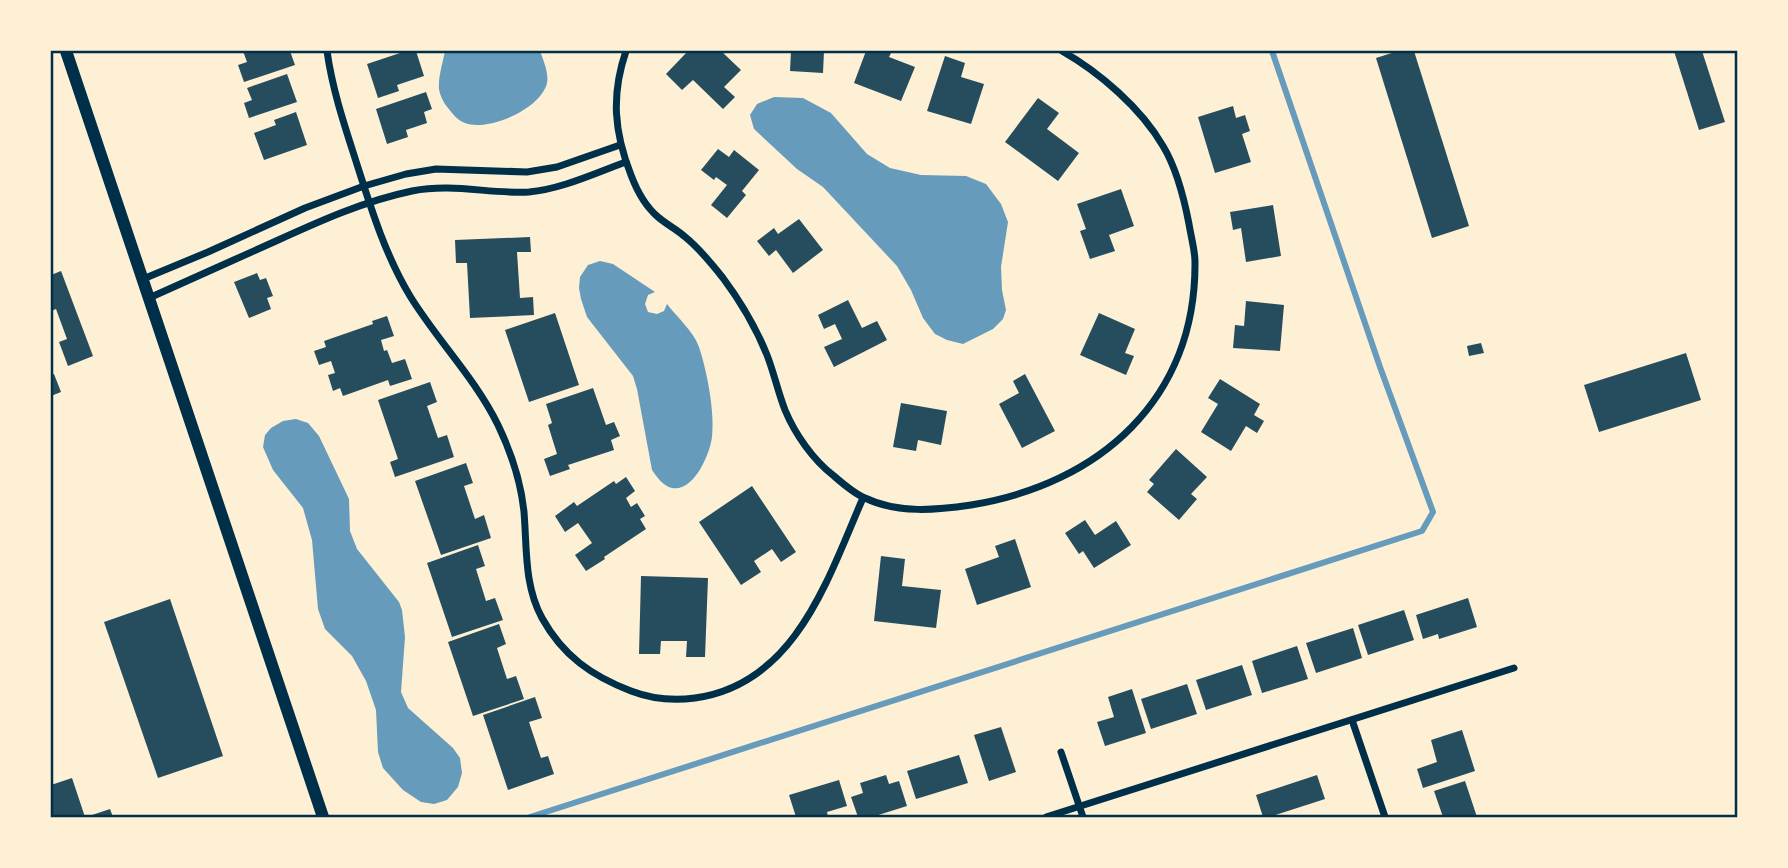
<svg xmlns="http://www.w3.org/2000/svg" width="1788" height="868" font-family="Mulish,sans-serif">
  <rect width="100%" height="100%" fill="#fdf0d5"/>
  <g fill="#669bbc">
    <path d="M445 51H540C543 59 549 73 547 83 541 109 488 132 465 123 457 120 453 114 448 108 444 103 440 96 439 89 438 77 443 62 445 51Z"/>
    <polygon points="774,97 803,98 831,113 867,154 890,168 921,175 966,176 986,184 1001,204 1008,222 1001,267 1002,290 1006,310 1003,319 993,329 963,344 947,340 935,334 923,318 911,290 897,266 823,187 797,169 754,129 750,115 757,104"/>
    <path d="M600 261 613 264 655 292 648 295 645 304 648 312 657 314 664 311 667 304C677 317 693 331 699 347 707 371 715 412 712 437 710 454 694 492 672 488 663 486 657 477 652 470L637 389 633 376 587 317 581 299 579 288 580 277 588 265Z"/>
    <polygon points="296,419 308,423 319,436 349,499 350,531 357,549 399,602 402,610 405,637 401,692 408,708 453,748 460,758 462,773 458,787 447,800 434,804 421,802 403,790 383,768 378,752 376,710 366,681 352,656 325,629 318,609 312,540 303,508 273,470 263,447 265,435 271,428 283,421"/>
  </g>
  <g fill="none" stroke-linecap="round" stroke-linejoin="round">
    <polyline stroke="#669bbc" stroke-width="6" points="530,817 1422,531 1433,512 1380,367 1272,51"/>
  </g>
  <g fill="#264d5e">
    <polygon points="243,51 290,51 295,65 244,82 238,65 247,62"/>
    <polygon points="406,51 416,51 424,76 397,85 399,91 378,98 367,64"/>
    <polygon points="688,51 721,51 741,70 724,87 735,97 723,109 693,80 682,90 666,74"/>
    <polygon points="791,51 824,51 823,73 790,71"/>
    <polygon points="866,51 892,51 889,57 915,67 901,101 854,83"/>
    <polygon points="1398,51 1414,51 1469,226 1432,238 1376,58"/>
    <polygon points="1674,51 1702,51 1725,122 1699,130"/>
    <polygon points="945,56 965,63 961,77 984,84 971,124 927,111"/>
    <polygon points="287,74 297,102 249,118 244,103 252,100 247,88"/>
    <polygon points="426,92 432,109 424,112 427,123 406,130 408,137 387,144 376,109"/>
    <polygon points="1038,98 1059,113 1047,129 1079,153 1058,181 1005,142"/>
    <polygon points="1233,106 1236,118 1245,115 1250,131 1242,134 1251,162 1215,173 1198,117"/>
    <polygon points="296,112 307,145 264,160 254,133 276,125 274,120"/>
    <polygon points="718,149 729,157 734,150 759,170 742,191 746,195 727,218 711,205 727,185 716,177 714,180 701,170"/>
    <polygon points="1121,189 1134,226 1109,235 1115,251 1090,259 1080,231 1086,229 1077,204"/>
    <polygon points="1273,205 1281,256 1246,262 1241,228 1233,230 1230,212"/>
    <polygon points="799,219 823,250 793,273 776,250 769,256 757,241 774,228 778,234"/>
    <polygon points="530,237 531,252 517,252 520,298 533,297 534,315 470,318 467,263 456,263 455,240"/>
    <polygon points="61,271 93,356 68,366 59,342 67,339 56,309 51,311 51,275"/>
    <polygon points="257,273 260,280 266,278 273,296 267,298 271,309 249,318 234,282"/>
    <polygon points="848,300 862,328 877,321 887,340 834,367 824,347 842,339 835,324 824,329 818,315"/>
    <polygon points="1246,301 1284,305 1280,351 1233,348 1235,325 1244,326"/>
    <polygon points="555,313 579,385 529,402 505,330"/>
    <polygon points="1099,313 1135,329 1125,353 1134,356 1126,375 1080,355"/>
    <polygon points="387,316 394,336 381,340 384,351 387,350 392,363 405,359 412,379 390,386 388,380 343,396 340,388 333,391 328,375 335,373 331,361 319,365 314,351 326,347 324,341 373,324 372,321"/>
    <polygon points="1481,343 1484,353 1469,356 1467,346"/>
    <polygon points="1686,353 1701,400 1599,432 1584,385"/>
    <polygon points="54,374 61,392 51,396 51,375"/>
    <polygon points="1025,374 1055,431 1022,448 999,404 1019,393 1013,381"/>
    <polygon points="1220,379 1260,404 1254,415 1264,421 1257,433 1246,426 1231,451 1201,432 1218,404 1208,398"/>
    <polygon points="430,382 437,402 427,406 438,438 447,435 454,457 395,477 390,462 398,459 378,400"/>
    <polygon points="593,388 606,425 614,422 620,436 611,440 614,450 568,465 570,469 550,476 544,459 557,454 548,425 552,423 546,404"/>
    <polygon points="901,403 947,411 941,445 918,440 916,451 893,447"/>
    <polygon points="1176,449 1207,477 1191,494 1197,499 1179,520 1147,492 1154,484 1149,480"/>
    <polygon points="466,463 473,483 464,486 475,519 484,515 491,538 441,555 415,481"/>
    <polygon points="626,477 635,491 626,498 631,507 637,503 645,516 640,519 646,529 604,557 605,559 586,571 575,555 592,543 578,523 565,532 555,516 574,502 577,506 614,481 616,484"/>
    <polygon points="752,486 796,552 781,562 772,549 754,561 761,572 741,585 699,522"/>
    <polygon points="1085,520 1095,535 1116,521 1131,545 1094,568 1083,551 1079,554 1065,533"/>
    <polygon points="1015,539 1031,587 977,605 965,569 999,557 995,546"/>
    <polygon points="478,545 485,566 476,569 486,601 495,598 503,620 452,637 427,563"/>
    <polygon points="881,556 905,559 902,586 941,590 936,628 874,621"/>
    <polygon points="641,576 708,578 705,657 686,657 687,641 661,641 660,654 639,654"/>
    <polygon points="1468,598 1477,627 1439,639 1438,634 1423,639 1416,615"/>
    <polygon points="170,599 223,756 158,778 104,622"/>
    <polygon points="1404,610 1414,640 1368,655 1358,625"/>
    <polygon points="499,624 506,644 497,648 507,679 516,676 524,699 473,716 448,642"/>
    <polygon points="1353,628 1362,658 1316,673 1306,643"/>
    <polygon points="1297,646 1308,679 1262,693 1252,661"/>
    <polygon points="1242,665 1252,695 1206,710 1196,680"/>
    <polygon points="1187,684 1197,714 1151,729 1141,699"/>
    <polygon points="1132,689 1146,733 1105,746 1097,722 1114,717 1108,697"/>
    <polygon points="535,697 542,718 529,722 541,758 548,756 554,774 508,790 483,715"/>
    <polygon points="1001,727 1016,772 989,781 974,735"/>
    <polygon points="1462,730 1475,771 1423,788 1417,769 1437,762 1431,740"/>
    <polygon points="959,755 968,783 916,799 907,771"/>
    <polygon points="886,775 889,784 899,781 907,806 872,817 858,817 851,797 863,793 860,783"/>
    <polygon points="1317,775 1325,799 1269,817 1263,817 1256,795"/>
    <polygon points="72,778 85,817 51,817 51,785"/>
    <polygon points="839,780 847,806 827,812 828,817 796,817 789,795"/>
    <polygon points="1465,781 1477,817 1443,817 1434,791"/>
    <polygon points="110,809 113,817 86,817"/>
  </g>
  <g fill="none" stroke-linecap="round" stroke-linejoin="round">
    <g stroke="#003049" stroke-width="7">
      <path d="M327 51C332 87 343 121 354 155 369 202 384 253 410 296 437 340 475 378 498 425 511 452 521 482 524 512 527 548 524 585 542 618 563 656 592 676 631 691 652 699 674 701 695 698 796 684 828 578 863 498"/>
      <path d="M626 51C611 95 614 132 631 175 637 191 645 206 658 217 666 224 676 229 684 236 698 247 712 264 723 278 741 302 756 328 767 355 774 373 778 392 785 410 795 434 813 460 834 476 842 483 855 494 865 498 898 514 937 510 971 505 1100 484 1196 399 1195 262 1195 250 1191 237 1189 224 1184 198 1177 169 1163 146 1141 108 1099 72 1062 51"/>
      <polyline points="143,279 208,252 305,208 364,186 406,174 436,169 527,172 557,167 620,145"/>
      <path d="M149 298C191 279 234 260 276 241 320 221 364 201 412 191 454 183 488 194 529 192 562 189 595 173 626 162"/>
      <polyline points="1352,720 1385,817"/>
      <polyline points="1061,752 1083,817"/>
      <polyline points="1046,817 1514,668"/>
    </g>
    <polyline stroke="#003049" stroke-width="12" points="66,51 323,817"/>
  </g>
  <rect width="1788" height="868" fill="none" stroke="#fdf0d5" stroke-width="105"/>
  <rect x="52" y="52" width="1684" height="764" fill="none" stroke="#003049" stroke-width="2.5"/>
</svg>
